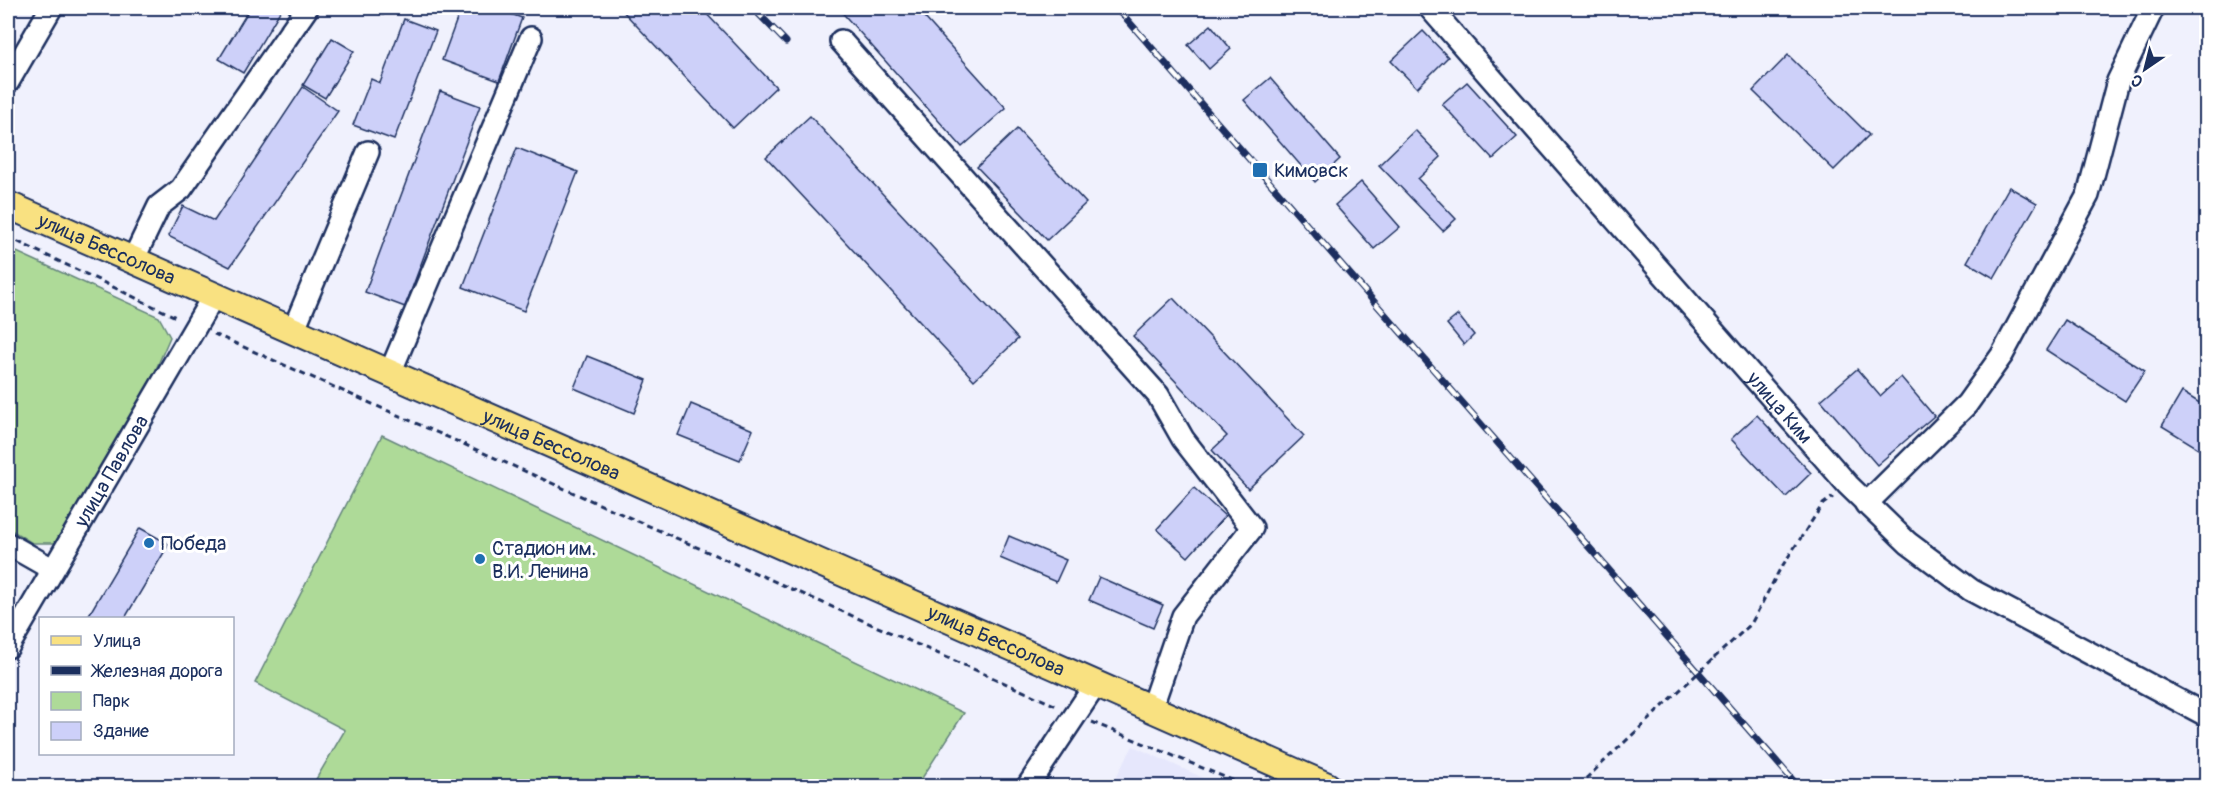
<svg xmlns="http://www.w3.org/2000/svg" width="2214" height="794" font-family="Pangolin,sans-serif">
  <rect width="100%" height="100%" fill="#f0f1fd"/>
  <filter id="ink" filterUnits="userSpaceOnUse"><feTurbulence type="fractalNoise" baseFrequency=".0167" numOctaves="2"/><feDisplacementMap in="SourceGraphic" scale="12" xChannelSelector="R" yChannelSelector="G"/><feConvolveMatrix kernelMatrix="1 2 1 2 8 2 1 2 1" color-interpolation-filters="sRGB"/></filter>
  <g filter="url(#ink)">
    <polygon fill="#e6e7fc" points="1133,746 1221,786 1111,786"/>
    <g fill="#aeda98" stroke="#64847b" stroke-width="1.5">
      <polygon points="8,248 159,317 170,337 150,383 55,543 32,543 8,528"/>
      <polygon points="382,435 964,713 917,786 312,786 345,730 255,683"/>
    </g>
    <g fill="#cdd0f9" stroke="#1b2f5e" stroke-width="1.5">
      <polygon points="250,8 282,8 243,73 219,59"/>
      <polygon points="363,8 385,8 383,15"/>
      <polygon points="461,8 494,8 522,18 499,81 442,60"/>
      <polygon points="620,8 701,8 776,87 733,128"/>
      <polygon points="838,8 916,8 1006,108 962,147"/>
      <polygon points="404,19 436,31 394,140 353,125 371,79 380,83"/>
      <polygon points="1211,25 1231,49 1209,69 1188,45"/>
      <polygon points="1423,31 1448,57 1417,88 1391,61"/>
      <polygon points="332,38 354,51 325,98 303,85"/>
      <polygon points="1788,55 1869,135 1834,170 1753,91"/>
      <polygon points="1270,78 1340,159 1315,182 1244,100"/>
      <polygon points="1467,82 1517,137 1493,159 1442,104"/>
      <polygon points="303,87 338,111 230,267 168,236 183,206 214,221"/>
      <polygon points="440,91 480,106 405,307 365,292"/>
      <polygon points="810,116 1018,339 974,380 766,157"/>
      <polygon points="1017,129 1086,203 1047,240 977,167"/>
      <polygon points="1415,130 1441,157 1418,179 1456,219 1443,231 1379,165"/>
      <polygon points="517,148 578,172 524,311 463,287"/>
      <polygon points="1361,182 1400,227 1374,249 1335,205"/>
      <polygon points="2009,187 2037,203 1994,278 1967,262"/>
      <polygon points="1173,298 1304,436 1248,489 1212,450 1227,436 1133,336"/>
      <polygon points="1458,315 1474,335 1464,345 1447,324"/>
      <polygon points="2065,320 2145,371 2125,401 2046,350"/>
      <polygon points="587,356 647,380 634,413 574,388"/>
      <polygon points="1857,369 1880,396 1901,377 1934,416 1877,465 1821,400"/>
      <polygon points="2182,392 2206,407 2206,453 2162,426"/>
      <polygon points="691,404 753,430 740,460 678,435"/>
      <polygon points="1757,415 1811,473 1786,497 1731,439"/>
      <polygon points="1194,488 1225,516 1188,557 1157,529"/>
      <polygon points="140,528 169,544 125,618 87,618"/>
      <polygon points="1009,536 1066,560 1056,582 1000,558"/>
      <polygon points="1099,577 1163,605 1153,628 1089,600"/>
    </g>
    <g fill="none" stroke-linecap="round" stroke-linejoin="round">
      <defs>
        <g id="minor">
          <path id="s1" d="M1430 8 1848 485 1908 543 1971 590 2206 715"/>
          <polyline points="841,41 1158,395 1183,439 1252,528 1183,616 1151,709"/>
          <polyline points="8,82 51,8"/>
          <polyline points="133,260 159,206 181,189 307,8"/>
          <polyline points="293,331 368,152"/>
          <polyline points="390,373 531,38"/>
          <polyline points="1866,504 1967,404 2002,355 2088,195 2118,81 2153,8"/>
          <polyline points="8,544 52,569"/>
          <path id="s2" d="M8 647 214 295"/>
          <polyline points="1028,786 1096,684"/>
        </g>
        <g id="major">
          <path id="s3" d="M8 205 1327 786"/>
        </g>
      </defs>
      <use href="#minor" stroke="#1b2f5e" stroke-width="26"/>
      <use href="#major" stroke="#1b2f5e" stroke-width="30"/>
      <g stroke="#1b2f5e" stroke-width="3" stroke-dasharray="6 4.5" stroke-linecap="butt">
        <polyline points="8,237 178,318"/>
        <polyline points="214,334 1059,707"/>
        <polyline points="1714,658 1751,624 1779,571 1823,504 1833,497"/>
        <polyline points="1092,722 1246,786"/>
      </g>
      <use href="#minor" stroke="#fff" stroke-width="21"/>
      <use href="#major" stroke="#f9e181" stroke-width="26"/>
      <defs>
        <g id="rail">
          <polyline points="753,8 786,42"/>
          <polyline points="1117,8 1798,786"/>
        </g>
      </defs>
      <use href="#rail" stroke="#1b2f5e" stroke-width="7"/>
      <use href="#rail" stroke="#fff" stroke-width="4.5" stroke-dasharray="14" stroke-linecap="butt"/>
      <polyline stroke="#1b2f5e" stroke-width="3" stroke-dasharray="6 4.5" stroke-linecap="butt" points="1578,786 1714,658"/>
    </g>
  </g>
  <g fill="#1f6fb2" stroke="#fff" stroke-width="2">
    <rect x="1252" y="162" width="16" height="16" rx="3"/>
    <circle cx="149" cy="543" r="6"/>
    <circle cx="480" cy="559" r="6"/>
  </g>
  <g text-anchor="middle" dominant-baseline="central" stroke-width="6" stroke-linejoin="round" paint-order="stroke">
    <g font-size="20" fill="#1b2f5e" stroke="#fff" text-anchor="start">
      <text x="1274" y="170">Кимовск</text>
      <text x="161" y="543">Победа</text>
      <text x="492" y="548">Стадион им.<tspan x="492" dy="23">В.И. Ленина</tspan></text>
    </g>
    <g font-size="20" fill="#1b2f5e" stroke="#fff">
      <text stroke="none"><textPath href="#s3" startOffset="108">улица Бессолова</textPath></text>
      <text stroke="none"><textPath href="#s1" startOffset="531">улица Ким</textPath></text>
      <text stroke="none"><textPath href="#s3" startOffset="594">улица Бессолова</textPath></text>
      <text stroke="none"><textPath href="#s2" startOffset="204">улица Павлова</textPath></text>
      <text stroke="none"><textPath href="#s3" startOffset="1080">улица Бессолова</textPath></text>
    </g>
  </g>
  <rect width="2214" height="794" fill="none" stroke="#fff" stroke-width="30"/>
  <rect x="15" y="15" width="2184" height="764" fill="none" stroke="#1b2f5e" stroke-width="2" filter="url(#ink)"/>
  <rect x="39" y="617" width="195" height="138" fill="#ffffff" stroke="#a4acbf" stroke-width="1.5"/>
  <rect x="51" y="636" width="30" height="9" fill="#f9e181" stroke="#a4acbf" stroke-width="1.5"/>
  <text x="93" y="647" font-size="18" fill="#1b2f5e">Улица</text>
  <rect x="51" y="666" width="30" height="9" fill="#1b2f5e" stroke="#a4acbf" stroke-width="1.5"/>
  <text x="93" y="677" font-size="18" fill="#1b2f5e">Железная дорога</text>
  <rect x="51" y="692" width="30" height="18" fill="#aeda98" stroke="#a4acbf" stroke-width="1.5"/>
  <text x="93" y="707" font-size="18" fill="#1b2f5e">Парк</text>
  <rect x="51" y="722" width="30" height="18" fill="#cdd0f9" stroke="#a4acbf" stroke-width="1.5"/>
  <text x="93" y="737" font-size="18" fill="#1b2f5e">Здание</text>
  <g transform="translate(2145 69) rotate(215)" stroke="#ffffff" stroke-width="4.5" paint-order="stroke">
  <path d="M0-4.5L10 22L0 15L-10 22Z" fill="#1b2f5e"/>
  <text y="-9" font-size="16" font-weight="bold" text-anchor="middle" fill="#1b2f5e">С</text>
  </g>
</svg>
